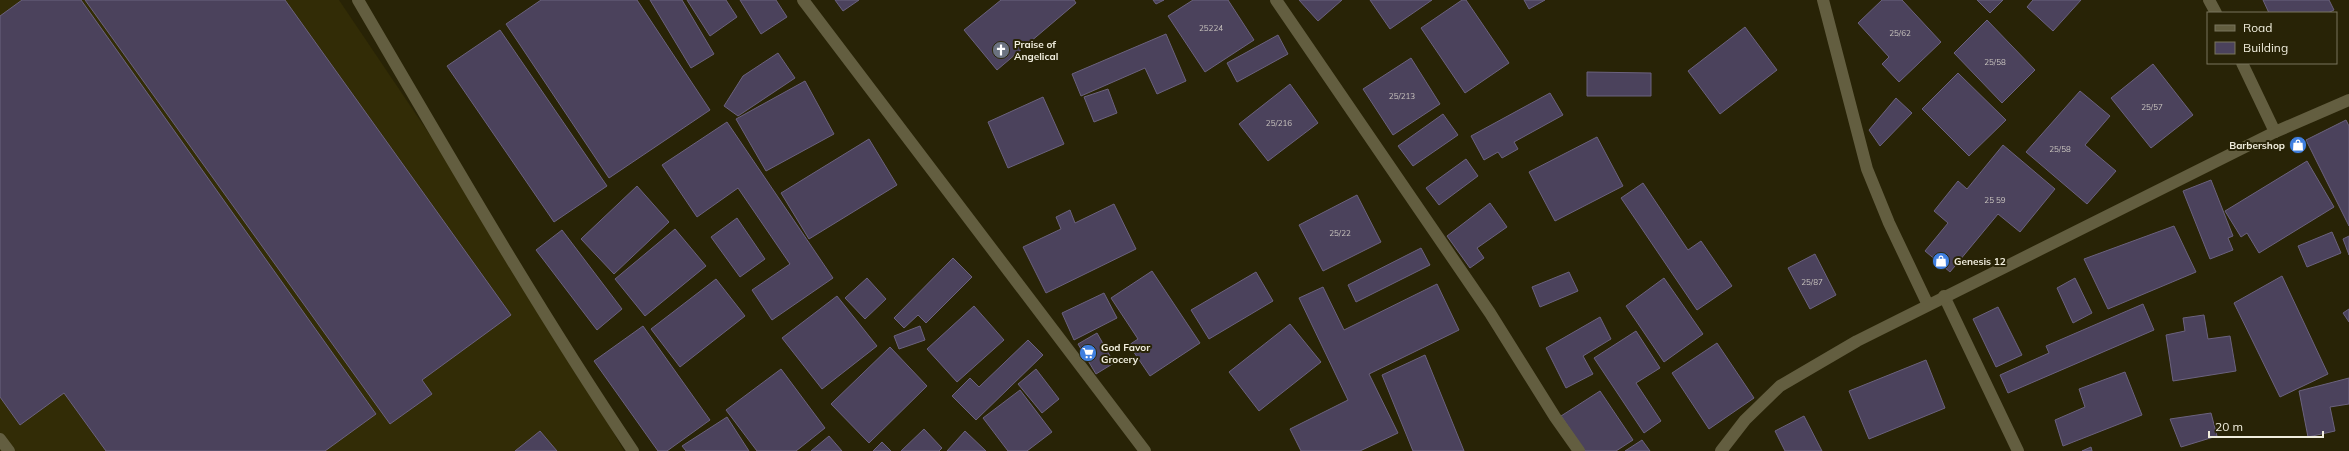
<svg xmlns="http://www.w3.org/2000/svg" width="2349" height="451" font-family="Mulish,sans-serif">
  <rect width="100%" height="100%" fill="#282306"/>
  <polygon fill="#322c06" points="0,0 339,0 523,273 624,451 0,451"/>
  <g fill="#4b425c" stroke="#6b627e">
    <polygon points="22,0 81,0 376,414 325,451 106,451 64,393 20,425 0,397 0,16"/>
    <polygon points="85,0 285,0 511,315 422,380 432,394 390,424"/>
    <polygon points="541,0 637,0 710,110 609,178 506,24"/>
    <polygon points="650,0 682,0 714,54 691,68"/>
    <polygon points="687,0 726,0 737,17 710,36"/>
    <polygon points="740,0 776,0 787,17 761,34"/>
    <polygon points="835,0 859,0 843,11"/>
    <polygon points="1001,0 1074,0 1076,3 997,70 964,30"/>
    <polygon points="1153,0 1164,0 1156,4"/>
    <polygon points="1193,0 1228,0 1254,40 1205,72 1168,16"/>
    <polygon points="1299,0 1342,0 1318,21"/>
    <polygon points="1370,0 1432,0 1390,29"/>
    <polygon points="1462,0 1466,0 1509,63 1465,93 1421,28"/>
    <polygon points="1524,0 1545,0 1529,9"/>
    <polygon points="1882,0 1902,0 1941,42 1899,82 1882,64 1889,57 1858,23"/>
    <polygon points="1977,0 2003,0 1990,13"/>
    <polygon points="2033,0 2081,0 2053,31 2027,7"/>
    <polygon points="2263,0 2329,0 2334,10 2328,13 2269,13"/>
    <polygon points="1987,20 2035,70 2002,103 1954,53"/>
    <polygon points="1745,27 1777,70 1720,114 1688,71"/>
    <polygon points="500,30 607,186 554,222 447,66"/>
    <polygon points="1166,34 1186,81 1157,94 1145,68 1081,96 1072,74"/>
    <polygon points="1278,35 1288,54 1237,82 1227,63"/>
    <polygon points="778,53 795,78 738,116 724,106 743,76"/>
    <polygon points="1411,58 1440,104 1393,135 1363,89"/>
    <polygon points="2153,64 2193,115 2151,148 2111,98"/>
    <polygon points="1587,72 1651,73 1651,96 1587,96"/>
    <polygon points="1958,73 2006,120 1969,156 1922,109"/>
    <polygon points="805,81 834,134 766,171 736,119"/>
    <polygon points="1290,84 1318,123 1268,161 1239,124"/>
    <polygon points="1108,89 1117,113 1094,122 1084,97"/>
    <polygon points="2080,91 2110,116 2085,145 2116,171 2087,204 2026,152"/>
    <polygon points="1550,93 1563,115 1514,142 1518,149 1502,158 1498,152 1484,160 1471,136"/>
    <polygon points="1043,97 1064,144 1008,168 988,122"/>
    <polygon points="1896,98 1912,113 1880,146 1869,130"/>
    <polygon points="1443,114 1458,135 1413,166 1398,146"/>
    <polygon points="2346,120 2349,126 2349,226 2306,140"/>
    <polygon points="727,122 833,278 772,320 752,290 790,264 738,188 697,217 662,165"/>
    <polygon points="1597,137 1623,186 1555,221 1529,172"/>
    <polygon points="869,139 897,185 809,239 781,193"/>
    <polygon points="2003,145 2055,189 2020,232 1998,214 1950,272 1925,251 1948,223 1934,211 1958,181 1967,189"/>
    <polygon points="1466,159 1478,176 1439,205 1426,188"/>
    <polygon points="2307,161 2334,207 2259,253 2247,233 2241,237 2225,211"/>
    <polygon points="2211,180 2233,236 2228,238 2233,250 2210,259 2183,191"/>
    <polygon points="1643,183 1688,250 1701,241 1732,286 1697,310 1621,198"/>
    <polygon points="637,186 669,222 614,274 581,239"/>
    <polygon points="1357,195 1381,242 1323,271 1299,225"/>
    <polygon points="1490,203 1507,227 1477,248 1484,258 1470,268 1447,236"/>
    <polygon points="1114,204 1136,249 1046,293 1023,247 1061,229 1056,217 1070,210 1075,223"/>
    <polygon points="737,218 765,259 740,277 711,237"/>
    <polygon points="2174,226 2196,272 2108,309 2084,259"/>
    <polygon points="675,229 706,266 645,316 615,279"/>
    <polygon points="562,230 622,309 597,330 536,250"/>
    <polygon points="2332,232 2341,253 2307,267 2298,246"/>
    <polygon points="2349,236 2349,255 2343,239"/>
    <polygon points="1421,248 1430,265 1356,302 1348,285"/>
    <polygon points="1815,254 1836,295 1810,309 1788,268"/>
    <polygon points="953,258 972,277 926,323 918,315 904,328 894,318"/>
    <polygon points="1152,271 1200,343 1150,376 1129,345 1138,339 1111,298"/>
    <polygon points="1256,272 1273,301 1209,339 1191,310"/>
    <polygon points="1569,272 1578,291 1540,307 1532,287"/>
    <polygon points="2282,276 2328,374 2280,397 2234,303"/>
    <polygon points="867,278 886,299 865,319 845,298"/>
    <polygon points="1664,278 1703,334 1664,362 1626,306"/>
    <polygon points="2075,278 2092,313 2073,323 2057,288"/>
    <polygon points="716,279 745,316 680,367 651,329"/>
    <polygon points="1437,284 1459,330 1369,374 1398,433 1360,451 1301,451 1290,429 1348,400 1299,298 1323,287 1344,330"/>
    <polygon points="1104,293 1117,318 1074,340 1062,313"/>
    <polygon points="837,296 877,346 822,389 782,338"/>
    <polygon points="2143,304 2154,330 2008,393 2000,375 2049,353 2046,346"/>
    <polygon points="974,306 1004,340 957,382 927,349"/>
    <polygon points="1998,307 2022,355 1996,367 1973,319"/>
    <polygon points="2349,309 2349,322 2343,313"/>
    <polygon points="2204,315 2208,339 2230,336 2236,371 2173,381 2166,335 2185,331 2183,318"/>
    <polygon points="1600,317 1611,339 1583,356 1593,374 1566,388 1546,348"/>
    <polygon points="1290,324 1321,362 1259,411 1229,372"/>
    <polygon points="643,326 710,420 667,451 658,451 594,361"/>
    <polygon points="920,326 925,340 899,349 894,336"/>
    <polygon points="1636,331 1660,368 1636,383 1661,421 1644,433 1594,358"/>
    <polygon points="1097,333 1114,363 1096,374 1078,344"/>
    <polygon points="1028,340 1043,355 976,420 952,396 970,378 979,387"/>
    <polygon points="1717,343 1754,398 1709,429 1672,373"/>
    <polygon points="890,347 927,386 869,443 831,404"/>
    <polygon points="1425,355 1464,451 1413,451 1382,375"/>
    <polygon points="1926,360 1945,408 1869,439 1849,391"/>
    <polygon points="781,369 825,428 796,451 757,451 726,410"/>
    <polygon points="1036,369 1059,399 1042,413 1018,384"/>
    <polygon points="2125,372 2142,415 2063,446 2055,420 2085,407 2079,389"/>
    <polygon points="2349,378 2349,404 2330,407 2335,431 2308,437 2299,391"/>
    <polygon points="1020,390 1052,432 1027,451 1008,451 983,418"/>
    <polygon points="1600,391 1633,440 1616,451 1585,451 1561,416"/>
    <polygon points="2211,413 2217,436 2181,447 2170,419"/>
    <polygon points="1804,416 1822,451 1785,451 1775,431"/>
    <polygon points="727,417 749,451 686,451 682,446"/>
    <polygon points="924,429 942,448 939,451 901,451"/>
    <polygon points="540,431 557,451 515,451"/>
    <polygon points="965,431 986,451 947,451"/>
    <polygon points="829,436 842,451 811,451"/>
    <polygon points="1642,440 1650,451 1625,451"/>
    <polygon points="882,442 891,451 873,451"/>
    <polygon points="2091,447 2092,451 2082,451"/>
  </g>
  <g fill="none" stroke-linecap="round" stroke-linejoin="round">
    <g stroke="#635e40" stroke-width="12">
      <path d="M358 0C447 152 535 305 633 451"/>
      <polyline points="803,0 1145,451"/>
      <polyline points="1276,0 1490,313 1555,417 1579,451"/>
      <polyline points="1823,0 1867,169 1889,223 1928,305"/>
      <polyline points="2209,0 2216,13"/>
      <polyline points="2242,63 2275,132"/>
      <polyline points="1944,296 2018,451"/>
      <polyline points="0,439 9,451"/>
      <polyline points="1721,451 1745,420 1780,386 1857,341 2275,132 2349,100"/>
    </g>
  </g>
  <defs>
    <symbol id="church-disc" viewBox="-11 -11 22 22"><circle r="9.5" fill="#6b7280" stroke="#282306"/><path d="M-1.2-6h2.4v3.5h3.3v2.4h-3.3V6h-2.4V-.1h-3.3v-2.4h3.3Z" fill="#fff"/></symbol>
    <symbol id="shop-disc" viewBox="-11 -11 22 22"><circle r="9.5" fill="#3f7fe0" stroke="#282306"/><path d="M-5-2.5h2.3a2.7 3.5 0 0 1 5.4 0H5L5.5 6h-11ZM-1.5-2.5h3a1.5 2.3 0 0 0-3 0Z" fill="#fff"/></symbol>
    <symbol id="supermarket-disc" viewBox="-11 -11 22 22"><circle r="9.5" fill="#3f7fe0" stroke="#282306"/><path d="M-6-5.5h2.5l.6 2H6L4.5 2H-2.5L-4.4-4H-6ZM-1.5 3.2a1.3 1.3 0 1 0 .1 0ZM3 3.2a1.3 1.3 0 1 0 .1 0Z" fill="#fff"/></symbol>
  </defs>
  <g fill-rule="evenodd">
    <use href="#church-disc" x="991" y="40" width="20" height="20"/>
    <use href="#shop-disc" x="2288" y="135" width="20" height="20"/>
    <use href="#shop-disc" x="1931" y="251" width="20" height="20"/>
    <use href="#supermarket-disc" x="1078" y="343" width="20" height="20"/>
  </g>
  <g text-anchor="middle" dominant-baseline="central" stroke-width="4" stroke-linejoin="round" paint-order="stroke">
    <g font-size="8" fill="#c7c2bd">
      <text x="1211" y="28">25224</text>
      <text x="1900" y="33">25/62</text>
      <text x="1995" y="62">25/58</text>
      <text x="1402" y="96">25/213</text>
      <text x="2152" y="107">25/57</text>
      <text x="1279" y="123">25/216</text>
      <text x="2060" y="149">25/58</text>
      <text x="1995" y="200">25 59</text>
      <text x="1340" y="233">25/22</text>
      <text x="1812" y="282">25/87</text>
    </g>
    <g font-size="10" font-weight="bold" fill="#f0eddd" stroke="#282306" text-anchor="start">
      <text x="1014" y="44">Praise of<tspan x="1014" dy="12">Angelical</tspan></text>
      <text x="2285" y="145" text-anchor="end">Barbershop</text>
      <text x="1954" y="261">Genesis 12</text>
      <text x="1101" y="347">God Favor<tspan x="1101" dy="12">Grocery</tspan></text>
    </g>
  </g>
  <rect x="2207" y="12" width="130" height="52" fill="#282306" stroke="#78745c"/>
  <rect x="2215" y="25" width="20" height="6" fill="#635e40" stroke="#78745c"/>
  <text x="2243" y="32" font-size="12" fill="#f0eddd">Road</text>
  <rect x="2215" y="42" width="20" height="12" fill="#4b425c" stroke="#78745c"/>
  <text x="2243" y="52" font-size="12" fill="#f0eddd">Building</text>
  <path d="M2209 431v6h114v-6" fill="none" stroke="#f0eddd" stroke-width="2"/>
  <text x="2215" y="431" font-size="12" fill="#f0eddd" stroke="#282306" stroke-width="3" paint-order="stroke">20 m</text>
</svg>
